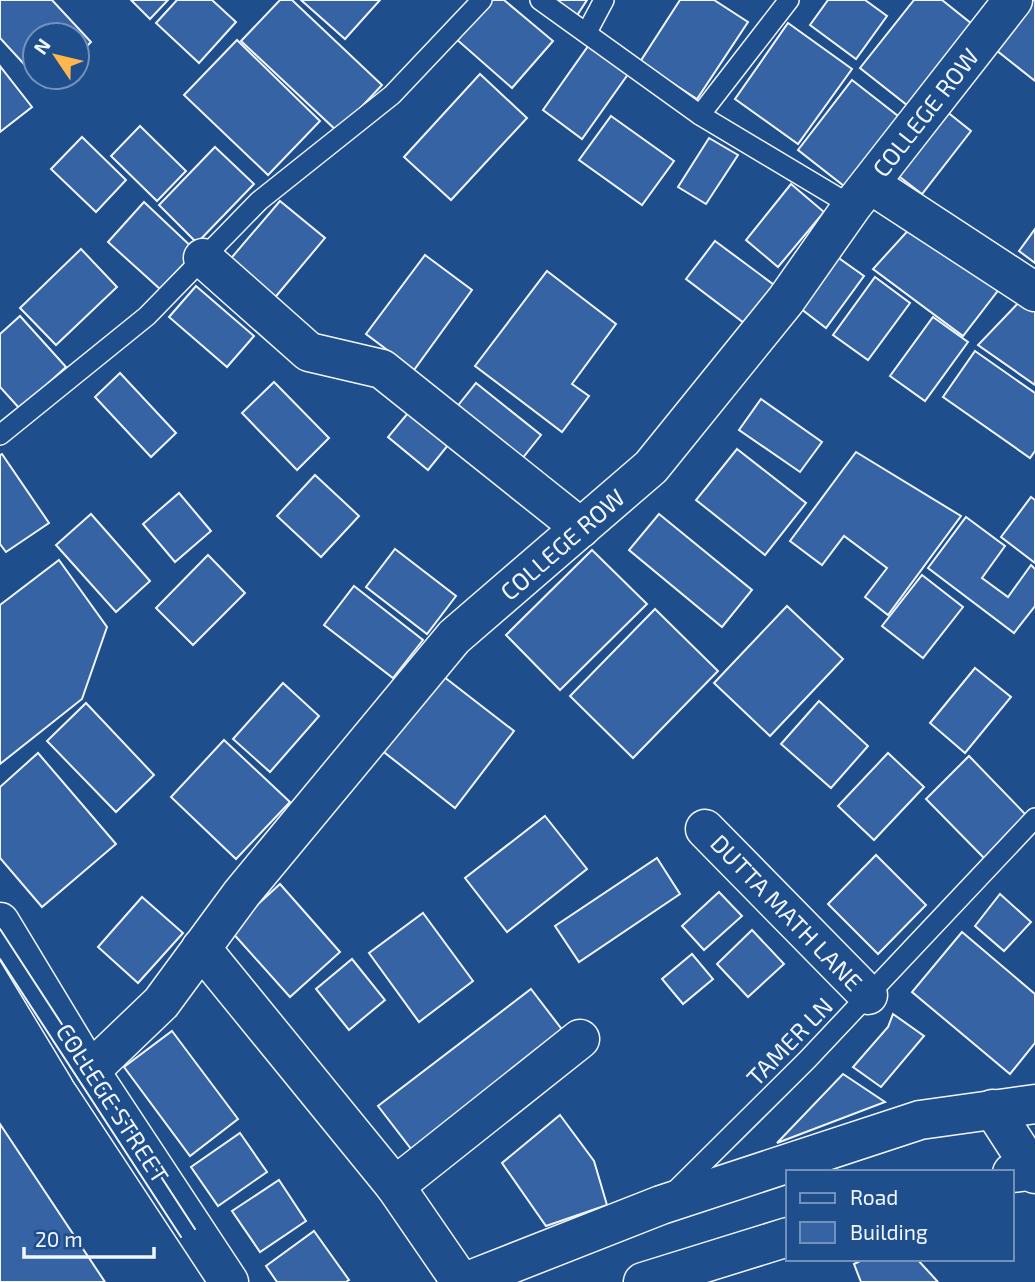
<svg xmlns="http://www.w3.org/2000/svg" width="1035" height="1282" font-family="'Exo 2',sans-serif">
  <rect width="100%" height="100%" fill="#1f4e8c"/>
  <g fill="#3563a3" stroke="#f2f6ff" stroke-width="2">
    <polygon points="0,0 52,0 91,42 77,56 77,35 35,35 35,76 0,38"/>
    <polygon points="131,0 168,0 150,19"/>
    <polygon points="177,0 212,0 236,22 199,63 156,23"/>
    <polygon points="280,0 292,0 382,85 338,132 241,41"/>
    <polygon points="301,0 380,0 345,39"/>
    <polygon points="487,0 504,0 553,41 512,88 455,38"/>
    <polygon points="550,0 587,0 576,17"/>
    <polygon points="680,0 714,0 748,22 697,99 640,62"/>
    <polygon points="828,0 865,0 887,16 856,59 810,25"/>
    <polygon points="914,0 942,0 977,28 912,109 860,68"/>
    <polygon points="1028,0 1035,0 1035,81 991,46"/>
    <polygon points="788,23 852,69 798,144 735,99"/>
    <polygon points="237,40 320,121 268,175 184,95"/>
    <polygon points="591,42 631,70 582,139 543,110"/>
    <polygon points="0,66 32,107 0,132"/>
    <polygon points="480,74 527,118 451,200 404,157"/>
    <polygon points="36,77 55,77 45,87"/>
    <polygon points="852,80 907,123 853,193 798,150"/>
    <polygon points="946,111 971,131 922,194 896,174"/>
    <polygon points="611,116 674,161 642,205 579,160"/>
    <polygon points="140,126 186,171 157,201 111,156"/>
    <polygon points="82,137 126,180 96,212 51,169"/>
    <polygon points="709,138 738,155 706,204 678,187"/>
    <polygon points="215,147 254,184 197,243 159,205"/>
    <polygon points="791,184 824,212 778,267 746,240"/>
    <polygon points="280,201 325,238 272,301 227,263"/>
    <polygon points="144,202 196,251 160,289 108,242"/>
    <polygon points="913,225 1000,288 963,336 873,269"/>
    <polygon points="1035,229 1035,263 1019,251"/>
    <polygon points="715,241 781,290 752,329 686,279"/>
    <polygon points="81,249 117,287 56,345 20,308"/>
    <polygon points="833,254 864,276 826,328 796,305"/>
    <polygon points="425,255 472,290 414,370 366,334"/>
    <polygon points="547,271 616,324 572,384 589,396 562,432 475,366"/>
    <polygon points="875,277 910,303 868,360 833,335"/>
    <polygon points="196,286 254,336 227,367 169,317"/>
    <polygon points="1022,299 1035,308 1035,385 978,345"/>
    <polygon points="20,316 66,367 20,409 0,387 0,334"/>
    <polygon points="933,317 968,342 925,401 890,376"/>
    <polygon points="975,351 1035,393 1035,451 1030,458 943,397"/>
    <polygon points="120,373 176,433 151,457 95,397"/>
    <polygon points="274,382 329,438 297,470 242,413"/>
    <polygon points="476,383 541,435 513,470 448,418"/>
    <polygon points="761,399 822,442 800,472 739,430"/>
    <polygon points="418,401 457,434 428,470 388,437"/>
    <polygon points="737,449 806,503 765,555 696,500"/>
    <polygon points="856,452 961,516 888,615 865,597 887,568 844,536 822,565 790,541"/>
    <polygon points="2,454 49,523 6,552 0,544 0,455"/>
    <polygon points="315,475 359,516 321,557 277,516"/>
    <polygon points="179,493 211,531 175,562 143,524"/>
    <polygon points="1031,497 1035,500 1035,563 1001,537"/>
    <polygon points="91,514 150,581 116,612 56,545"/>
    <polygon points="659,514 752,590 722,627 629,550"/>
    <polygon points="966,517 1005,546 982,578 1008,597 1031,565 1035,569 1035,606 1014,633 928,568"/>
    <polygon points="395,549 456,596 427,634 366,587"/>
    <polygon points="592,550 647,604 560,690 506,635"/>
    <polygon points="208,555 245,593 193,645 156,608"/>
    <polygon points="59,560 107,627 82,699 0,764 0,605"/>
    <polygon points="922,575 963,607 923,658 882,626"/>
    <polygon points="354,586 423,640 393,678 324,625"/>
    <polygon points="787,606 843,659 770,736 714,683"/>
    <polygon points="655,609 718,671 633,758 570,696"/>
    <polygon points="975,668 1011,697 965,753 930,723"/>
    <polygon points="439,673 514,731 455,808 380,749"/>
    <polygon points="283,683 319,716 270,772 233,739"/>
    <polygon points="819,701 868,746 831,788 781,744"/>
    <polygon points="86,703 154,775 116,812 47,741"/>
    <polygon points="224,740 290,802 236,859 171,797"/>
    <polygon points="38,753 116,844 42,907 0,858 0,787"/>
    <polygon points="888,753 924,787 874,840 838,806"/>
    <polygon points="969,756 1028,817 985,859 926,799"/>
    <polygon points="545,816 587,869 507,932 465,878"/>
    <polygon points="876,855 926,905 878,954 828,904"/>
    <polygon points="657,858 680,894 579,962 555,926"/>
    <polygon points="280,884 340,952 290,997 230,930"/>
    <polygon points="719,892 742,916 704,950 682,926"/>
    <polygon points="1000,894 1031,922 1004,951 975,926"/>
    <polygon points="142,897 183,933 138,983 98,947"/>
    <polygon points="423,913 473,981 419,1022 369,953"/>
    <polygon points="752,930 784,964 748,997 717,964"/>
    <polygon points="962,932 1035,994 1035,1043 1010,1074 912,992"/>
    <polygon points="692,954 713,979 683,1004 662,979"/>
    <polygon points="352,959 385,1000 349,1030 316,989"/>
    <polygon points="531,989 567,1036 415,1154 378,1106"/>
    <polygon points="893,1014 924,1036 881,1087 853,1067 888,1027"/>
    <polygon points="172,1031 238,1119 190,1156 124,1067"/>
    <polygon points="843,1074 885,1102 777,1143"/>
    <polygon points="560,1115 594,1161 607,1205 546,1226 502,1163"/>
    <polygon points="0,1124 105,1282 0,1282"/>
    <polygon points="240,1133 267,1172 218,1206 191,1167"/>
    <polygon points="279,1180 306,1221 260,1252 232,1211"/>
    <polygon points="314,1231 349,1280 346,1282 277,1282 266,1266"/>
    <polygon points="864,1259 917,1259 938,1282 861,1282 854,1264"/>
  </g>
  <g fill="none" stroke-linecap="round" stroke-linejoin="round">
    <defs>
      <g id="lane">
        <polyline points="540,0 700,115 852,206"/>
        <polyline points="587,32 604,0"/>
        <polyline points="700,115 789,0"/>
        <polyline points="0,435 147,316 259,201 392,95 482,0"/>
        <polyline points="674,1192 807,1060 1035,818"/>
      </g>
      <g id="street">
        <polyline points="870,184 1035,292"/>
        <polyline points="203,258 309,352 382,369 581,528"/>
        <polyline points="705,829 868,995"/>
        <polyline points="201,948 395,1186 580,1039"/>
        <polyline points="90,1071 161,1003 242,893 454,637 651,467 786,300 852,206 1013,0"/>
        <polyline points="993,1109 1035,1174"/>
        <polyline points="395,1186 461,1282"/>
      </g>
      <polyline id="secondary" points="0,922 90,1071 229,1282"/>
      <g id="primary">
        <polyline points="1012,1173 1035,1170"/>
        <polyline points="465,1282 661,1205 920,1120 1035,1104"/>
        <polyline points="643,1282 788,1237"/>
      </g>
    </defs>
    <use href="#lane" stroke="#f2f6ff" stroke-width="22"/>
    <use href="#street" stroke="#f2f6ff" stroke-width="41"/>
    <use href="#secondary" stroke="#f2f6ff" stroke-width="41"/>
    <use href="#primary" stroke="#f2f6ff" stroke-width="41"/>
    <use href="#lane" stroke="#1f4e8c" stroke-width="19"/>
    <use href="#street" stroke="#1f4e8c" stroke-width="38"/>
    <use href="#secondary" stroke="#1f4e8c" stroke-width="38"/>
    <use href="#primary" stroke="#1f4e8c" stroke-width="38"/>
    <g stroke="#f2f6ff" stroke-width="2">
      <polyline points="0,929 195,1229"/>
      <polyline points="0,959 181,1237"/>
    </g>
  </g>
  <g text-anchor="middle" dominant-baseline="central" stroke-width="5" stroke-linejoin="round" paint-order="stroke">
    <g font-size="24" fill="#f2f6ff" stroke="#1f4e8c">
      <text transform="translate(925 112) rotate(-52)">COLLEGE ROW</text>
      <text transform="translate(562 544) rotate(-41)">COLLEGE ROW</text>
      <text transform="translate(787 912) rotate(46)">DUTTA MATH LANE</text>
      <text transform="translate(789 1041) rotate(-46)">TAMER LN</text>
      <text transform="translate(113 1103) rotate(57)">COLLEGE STREET</text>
    </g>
  </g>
  <rect x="786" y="1170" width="228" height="91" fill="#1f4e8c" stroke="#7391ba" stroke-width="2"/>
  <rect x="800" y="1193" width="35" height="10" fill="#1f4e8c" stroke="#7391ba" stroke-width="2"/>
  <text x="850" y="1205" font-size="21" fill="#f2f6ff">Road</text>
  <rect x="800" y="1222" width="35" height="21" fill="#3563a3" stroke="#7391ba" stroke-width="2"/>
  <text x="850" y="1240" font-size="21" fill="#f2f6ff">Building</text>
  <g transform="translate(56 56) rotate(305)"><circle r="33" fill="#1f4e8c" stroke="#7391ba" stroke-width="2"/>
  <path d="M0-5L12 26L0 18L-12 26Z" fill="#ffb74d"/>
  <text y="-10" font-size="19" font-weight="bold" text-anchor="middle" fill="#f2f6ff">N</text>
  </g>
  <path d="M24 1247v10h130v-10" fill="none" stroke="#f2f6ff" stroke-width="3.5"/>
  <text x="35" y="1247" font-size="21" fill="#f2f6ff" stroke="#1f4e8c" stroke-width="5" paint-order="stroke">20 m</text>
</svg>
